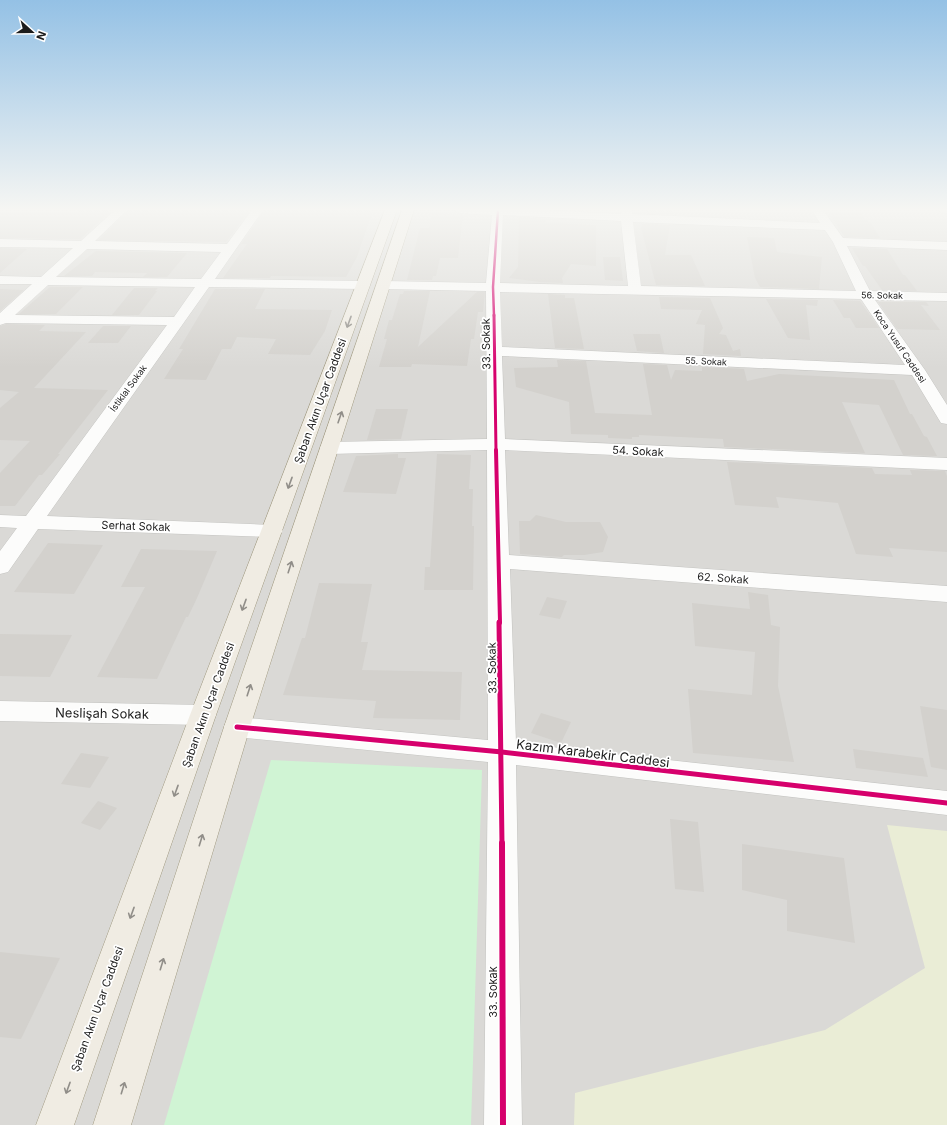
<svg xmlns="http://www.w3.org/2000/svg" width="947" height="1125" font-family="Inter,sans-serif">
  <rect width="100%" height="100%" fill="#ebeae4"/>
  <rect fill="#dad9d6" x="0" y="210" width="947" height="915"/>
  <polygon fill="#eaedd6" points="887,825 947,831 947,1125 574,1125 575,1093 825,1030 925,968"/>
  <polygon fill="#d0f4d4" points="271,760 482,770 471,1125 164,1125"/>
  <g fill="#d3d1cd">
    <polygon points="80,210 112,210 80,239 0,238 0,212 77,213"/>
    <polygon points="128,210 210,210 249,211 226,242 99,240"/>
    <polygon points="269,210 373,210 357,257 346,277 271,276 270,278 223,278 247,244 241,244 264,211"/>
    <polygon points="646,210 673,210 672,214 645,213"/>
    <polygon points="828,212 861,213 868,222 870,222 880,238 845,237"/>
    <polygon points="432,213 463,215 458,258 440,258 436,276 433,276 432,280 407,280 420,228 429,228"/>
    <polygon points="519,217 547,219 544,223 596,225 596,266 571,264 562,278 563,283 540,282 509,278 518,267"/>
    <polygon points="642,224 670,225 665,255 691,255 705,286 656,285 641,228"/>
    <polygon points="747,237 774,238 777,252 822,257 819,289 760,287 755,278"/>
    <polygon points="0,248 27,249 0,273"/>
    <polygon points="852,248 887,249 903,275 905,275 917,291 882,290 865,266 863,266"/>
    <polygon points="96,251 187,253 167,277 143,277 147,273 95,272 92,276 64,276"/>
    <polygon points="603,257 620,257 623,281 605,280"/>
    <polygon points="50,287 83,287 56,314 19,314"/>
    <polygon points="134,288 158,288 155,291 157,291 139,315 112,315"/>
    <polygon points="0,289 24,290 0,311"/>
    <polygon points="215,289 265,289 255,309 332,310 325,331 310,355 268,354 276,339 237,337 231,349 222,349 206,380 164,379 183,349 179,349"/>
    <polygon points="404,291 430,291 418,347 477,292 485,292 483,312 478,312 474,339 471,339 467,366 412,364 411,367 379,367 387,339 384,339 389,320 392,320 400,294 403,294"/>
    <polygon points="548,294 565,295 565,298 574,298 584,349 555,348"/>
    <polygon points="659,297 710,298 723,328 719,334 726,335 733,351 740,349 741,356 703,354 705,325 696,324 702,310 661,309"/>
    <polygon points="766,299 818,300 817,306 806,305 810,340 788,338"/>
    <polygon points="833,300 860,301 879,328 856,328 850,318 844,318"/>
    <polygon points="878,302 926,302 929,306 921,305 940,330 897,329"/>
    <polygon points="6,324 45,325 39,331 86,332 34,388 108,390 58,454 60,454 42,475 39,475 15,506 0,506 0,473 30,441 0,440 0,408 19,392 0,390 0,326"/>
    <polygon points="103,326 131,326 118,343 88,343"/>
    <polygon points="633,334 660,334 664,353 637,351"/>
    <polygon points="557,360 586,361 595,413 652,415 643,364 667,365 671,380 675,370 702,371 702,367 744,369 747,381 779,374 894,380 910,414 912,414 924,436 927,437 937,456 903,455 879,405 842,402 865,453 724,447 723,439 639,435 639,437 632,437 632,439 608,438 608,435 571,434 569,402 516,387 514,368 558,367"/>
    <polygon points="376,409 408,409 401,439 367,440"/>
    <polygon points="398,454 398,458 406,458 396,494 343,492 356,456"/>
    <polygon points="437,454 471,455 469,489 473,489 472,526 474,526 473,590 424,590 425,567 430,567"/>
    <polygon points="727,462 872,468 875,474 912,475 910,470 945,471 947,476 947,552 889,548 893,557 856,554 838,503 776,497 779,508 735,505"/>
    <polygon points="536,515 566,522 600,522 608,537 603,552 584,555 564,555 562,557 520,554 519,521 530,521"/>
    <polygon points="48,543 103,545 74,594 14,592"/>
    <polygon points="141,549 217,551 197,598 188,617 186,617 157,679 97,677 145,587 121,587"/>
    <polygon points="319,583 372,584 361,642 368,642 362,670 462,672 460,720 373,718 376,701 283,695 302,638 305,638"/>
    <polygon points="748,592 768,595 771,625 780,627 778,686 794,762 693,753 688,689 752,695 755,652 695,646 692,603 750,609"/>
    <polygon points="547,597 567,601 560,619 539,615"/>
    <polygon points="0,634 72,635 50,677 0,676"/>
    <polygon points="920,706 947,710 947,770 931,767"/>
    <polygon points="541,713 571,722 561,743 531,733"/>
    <polygon points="853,749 923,758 928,777 856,768"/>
    <polygon points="81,753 109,757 90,788 61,784"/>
    <polygon points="98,801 117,808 100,830 81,823"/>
    <polygon points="670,819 698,822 704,892 675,889"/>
    <polygon points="742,844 844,858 855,943 787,931 787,900 742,890"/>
    <polygon points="0,952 60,958 21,1039 0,1037"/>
  </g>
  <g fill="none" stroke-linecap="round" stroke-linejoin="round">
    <defs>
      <g id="minor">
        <path d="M115 210H127L95 241 227 244 252 210H263L215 279 363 281 368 282 370 285 368 288 363 289 209 287 47 516 272 525 279 527 283 531 279 535 272 537 38 529 8 572 0 574V551L17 528 0 527V515L26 516 167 325 6 323 0 325V313L32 284H0V276L41 277 73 248 0 247V239L81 241ZM87 249 221 252 201 279 56 277ZM48 285 195 287 174 317 15 315Z"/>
        <path d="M454 210H542L621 214 620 210H632V214L820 223 812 210H823L843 238 947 242V250L847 246 870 291 947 293V301L875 300 925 370 947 405V424L941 423 912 375 502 356 505 439 947 458V470L505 450 509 555 947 586V602L510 569 516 743 947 791V815L516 765 522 1125H484L488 762 237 737 227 734 224 727 227 720 237 717 488 740 487 450 329 454 322 452 320 448 322 444 329 442 487 439 486 291 384 289 379 288 377 285 379 282 384 281 486 283 492 215 459 213ZM503 215 621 221 628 286 500 283ZM633 222 825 230 833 242 856 291 641 286ZM500 292 861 299 905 365 502 347Z"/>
        <polygon points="939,210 947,210 947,213 940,212"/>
        <polygon points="0,701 203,705 212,708 216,715 212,722 203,725 0,721"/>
      </g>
      <g id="major">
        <polygon points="385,210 397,210 216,715 74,1125 36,1125 190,715"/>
        <polygon points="402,210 414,210 250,727 131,1125 93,1125 224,727"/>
      </g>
    </defs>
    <use href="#minor" stroke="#c3c3c0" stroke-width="1"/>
    <use href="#major" stroke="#a19a81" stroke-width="1"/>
    <use href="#minor" fill="#fcfcfb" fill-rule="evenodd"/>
    <use href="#major" fill="#f0ece3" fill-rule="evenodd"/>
    <defs>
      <polyline id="cycleway-far4" points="494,316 493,287 498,210"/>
      <polyline id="cycleway-far3" points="494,315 496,451"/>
      <polyline id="cycleway-far2" points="496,450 500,623"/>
      <g id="cycleway-far1">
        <polyline points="499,622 502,844"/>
        <polyline points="237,727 502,752 947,803"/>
      </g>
      <polyline id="cycleway" points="502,843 503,1125"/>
    </defs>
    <use href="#cycleway-far4" stroke="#fff" stroke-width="4"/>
    <use href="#cycleway-far3" stroke="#fff" stroke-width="5"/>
    <use href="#cycleway-far2" stroke="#fff" stroke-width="6"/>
    <use href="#cycleway-far1" stroke="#fff" stroke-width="8"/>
    <use href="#cycleway" stroke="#fff" stroke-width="9"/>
    <use href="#cycleway-far4" stroke="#d6006c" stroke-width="2.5"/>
    <use href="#cycleway-far3" stroke="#d6006c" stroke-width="3"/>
    <use href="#cycleway-far2" stroke="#d6006c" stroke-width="4"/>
    <use href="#cycleway-far1" stroke="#d6006c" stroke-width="5"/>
    <use href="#cycleway" stroke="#d6006c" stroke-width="6"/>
  </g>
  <defs><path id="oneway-shaft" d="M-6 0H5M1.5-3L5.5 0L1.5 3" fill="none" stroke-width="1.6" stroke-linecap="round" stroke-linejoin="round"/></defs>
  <g stroke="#918e89">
    <use href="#oneway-shaft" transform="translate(349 322) rotate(110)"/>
    <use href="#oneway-shaft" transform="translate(340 417) rotate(-71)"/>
    <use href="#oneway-shaft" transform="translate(290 483) rotate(110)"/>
    <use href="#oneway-shaft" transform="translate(290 567) rotate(-72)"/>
    <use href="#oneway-shaft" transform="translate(244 605) rotate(110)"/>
    <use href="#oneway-shaft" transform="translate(249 690) rotate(-72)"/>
    <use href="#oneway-shaft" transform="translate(176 791) rotate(110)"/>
    <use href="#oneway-shaft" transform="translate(201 840) rotate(-73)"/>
    <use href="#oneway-shaft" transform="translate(132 913) rotate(110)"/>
    <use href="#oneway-shaft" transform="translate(162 964) rotate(-73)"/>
    <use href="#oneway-shaft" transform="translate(68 1088) rotate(110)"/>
    <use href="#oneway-shaft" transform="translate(123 1088) rotate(-73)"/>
  </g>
  <linearGradient id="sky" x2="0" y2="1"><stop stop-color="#94c1e5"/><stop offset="0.57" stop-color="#f6f6f3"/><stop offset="1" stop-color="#f6f6f3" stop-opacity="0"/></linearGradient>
  <rect width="947" height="368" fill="url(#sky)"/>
  <g text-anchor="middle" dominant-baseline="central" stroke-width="3.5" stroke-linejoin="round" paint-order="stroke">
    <g font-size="9" fill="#1c1c1c" stroke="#fff">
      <text transform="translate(882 295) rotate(1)">56. Sokak</text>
      <text transform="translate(900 346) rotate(56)">Koca Yusuf Caddesi</text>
      <text transform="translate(706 361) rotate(3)">55. Sokak</text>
      <text transform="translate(128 388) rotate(-54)">İstiklal Sokak</text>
    </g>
    <g font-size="11" fill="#1c1c1c" stroke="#fff">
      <text transform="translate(486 344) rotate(-91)">33. Sokak</text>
      <text transform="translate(320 401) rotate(-70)">Şaban Akın Uçar Caddesi</text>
      <text transform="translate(638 451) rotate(3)">54. Sokak</text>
      <text transform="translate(136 526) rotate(2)">Serhat Sokak</text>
      <text transform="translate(723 578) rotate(4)">62. Sokak</text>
      <text transform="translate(492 668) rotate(-91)">33. Sokak</text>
      <text transform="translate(208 705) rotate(-70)">Şaban Akın Uçar Caddesi</text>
      <text transform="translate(493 992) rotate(-90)">33. Sokak</text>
      <text transform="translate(97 1009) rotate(-70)">Şaban Akın Uçar Caddesi</text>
    </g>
    <g font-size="13" fill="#1c1c1c" stroke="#fff">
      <text transform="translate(102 713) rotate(1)">Neslişah Sokak</text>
      <text transform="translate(593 753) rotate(7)">Kazım Karabekir Caddesi</text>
    </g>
  </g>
  <g transform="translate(32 32) rotate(111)" stroke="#ffffff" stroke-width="3" paint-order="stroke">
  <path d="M0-3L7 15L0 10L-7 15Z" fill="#1c1c1c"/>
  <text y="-6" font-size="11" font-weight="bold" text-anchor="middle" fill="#1c1c1c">N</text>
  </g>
</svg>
